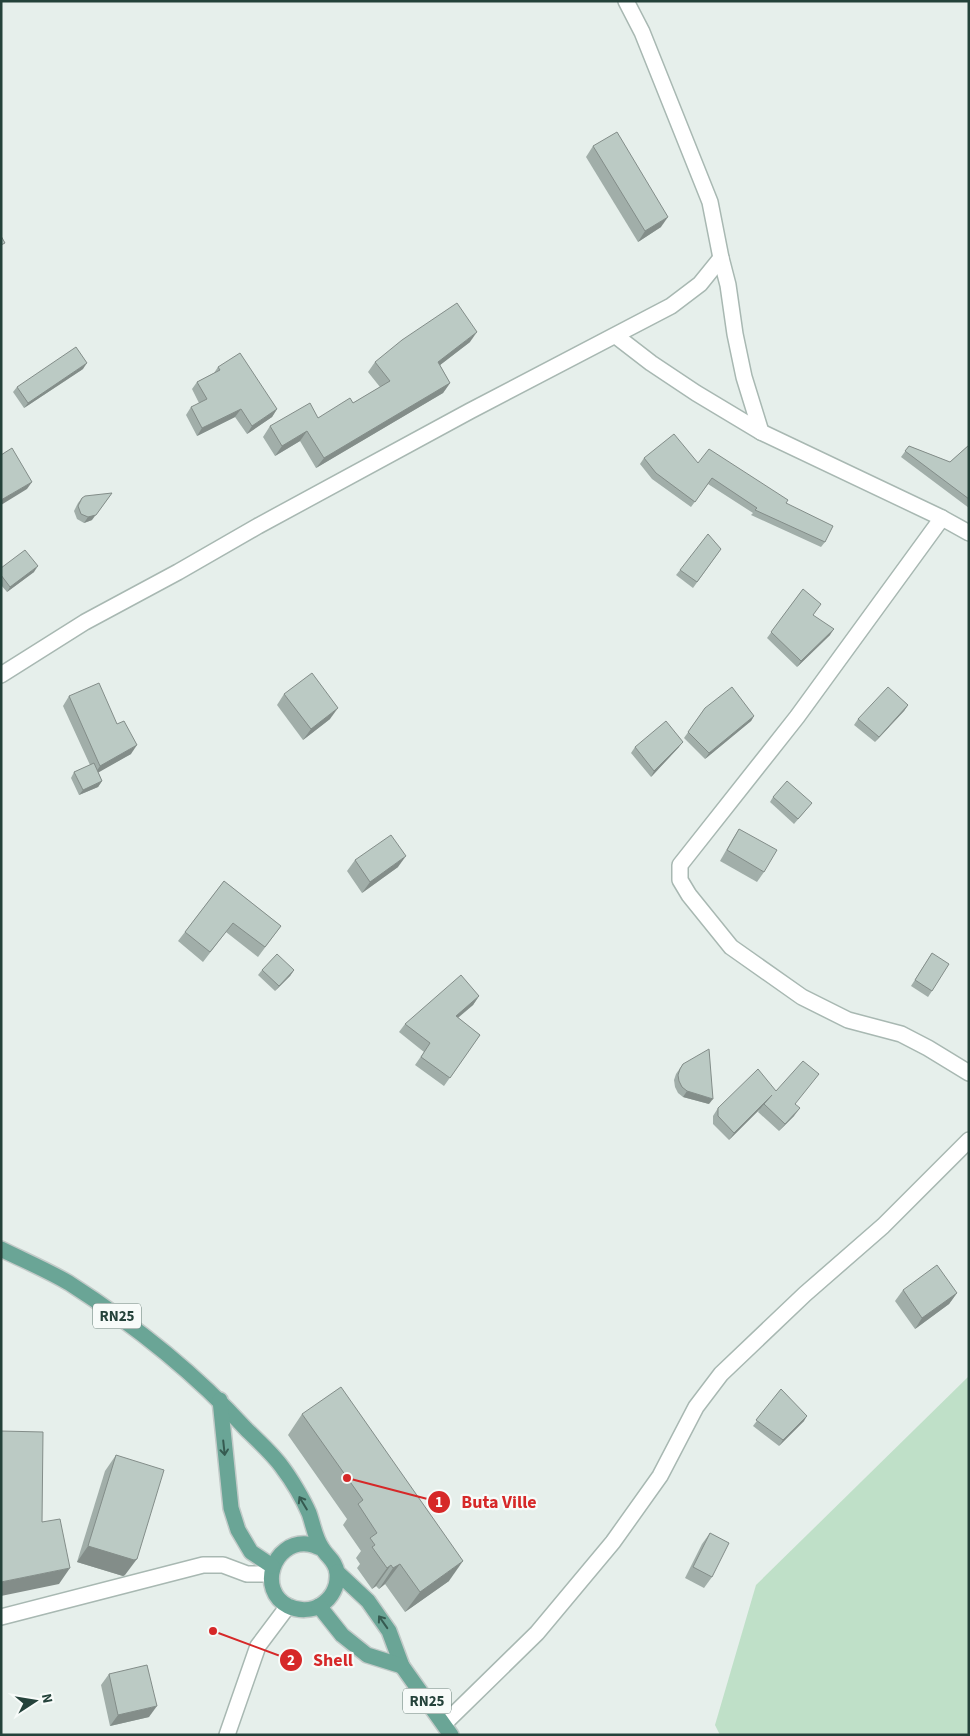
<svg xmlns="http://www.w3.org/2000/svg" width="970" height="1736" font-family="'Source Sans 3',sans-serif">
  <rect width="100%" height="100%" fill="#e6efeb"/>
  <polygon fill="#bfe0c8" points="969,1376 969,1735 720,1735 715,1725 756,1585"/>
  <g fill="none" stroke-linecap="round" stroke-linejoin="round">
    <defs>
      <g id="minor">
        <polyline points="626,1 642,32 710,202 721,258 728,285 735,334 744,377 761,432"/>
        <polyline points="616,336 651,363 696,393 761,432 942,518 969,533"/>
        <polyline points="942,518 797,717 680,865 680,880 689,895 731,947 802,997 848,1020 901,1034 928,1048 969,1073"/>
        <polyline points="1,675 85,622 178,572 258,526 470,411 671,306 700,284 721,258"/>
        <polyline points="444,1724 537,1633 613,1542 660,1476 696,1407 721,1374 805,1294 883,1226 969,1140"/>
      </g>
      <g id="tertiary">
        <polyline points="1,1617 203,1565 223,1565 247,1574 271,1574"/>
        <polyline points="227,1735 258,1646 288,1606"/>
      </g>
      <g id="primary">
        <path d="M1 1249C23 1260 47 1270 69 1283 133 1324 194 1372 246 1429 258 1441 272 1453 282 1467 291 1479 303 1499 309 1513 313 1524 315 1538 322 1548 327 1557 336 1561 337 1573 338 1586 332 1598 321 1605 312 1611 298 1611 288 1606 257 1590 273 1541 307 1544 312 1544 317 1547 321 1548"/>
        <polyline points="220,1400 231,1508 238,1530 251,1552 272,1566"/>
        <polyline points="337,1572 368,1601 389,1631 402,1666 451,1735"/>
        <polyline points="319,1606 342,1635 367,1655 402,1666"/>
      </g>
    </defs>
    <use href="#minor" stroke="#a8b8b2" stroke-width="18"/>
    <use href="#tertiary" stroke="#a8b8b2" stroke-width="18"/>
    <use href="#primary" stroke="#c2cac8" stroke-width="18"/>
    <use href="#minor" stroke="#fff" stroke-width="15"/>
    <use href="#tertiary" stroke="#fff" stroke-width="15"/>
    <use href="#primary" stroke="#6aa596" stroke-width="15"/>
  </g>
  <g fill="#a1aea9">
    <polygon points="593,146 661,227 638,242 586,157"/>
    <polygon points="470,342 440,365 450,383 443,393 316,468 300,441 275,456 263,437 270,426 318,418 353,403 380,387 368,372 375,362"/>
    <polygon points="218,367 277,409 272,417 247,434 235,417 197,436 186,415 191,407 199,403 192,389 197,382 214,373"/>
    <polygon points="83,369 24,408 13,392 17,387"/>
    <polygon points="969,445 969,508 901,457 909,446 950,462"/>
    <polygon points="644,458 698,463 786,503 825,542 821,547 751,515 753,513 708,484 691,507 652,479 640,464"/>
    <polygon points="82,498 92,520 84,523 77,519 74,511 78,503"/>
    <polygon points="721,549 693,588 676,575 680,570"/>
    <polygon points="1,568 34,572 7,592 1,585"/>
    <polygon points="803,589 813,615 830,635 797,667 767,638"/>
    <polygon points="284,694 330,719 303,740 277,705"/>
    <polygon points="69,696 117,724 131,754 98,772 102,781 98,787 79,795 71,778 74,772 90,765 63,706"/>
    <polygon points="908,705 904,711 875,742 854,725 858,719"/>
    <polygon points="705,708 754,716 751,721 705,759 684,738"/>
    <polygon points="635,747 679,747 651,777 631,753"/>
    <polygon points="773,797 812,803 794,824 770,802"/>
    <polygon points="739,829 764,872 757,882 720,861 732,840"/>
    <polygon points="355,860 398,867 362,893 347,871"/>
    <polygon points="224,881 281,926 258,957 226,932 203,962 178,941"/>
    <polygon points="932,953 932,991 928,997 911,986"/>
    <polygon points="262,970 294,970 290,976 275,991 258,975"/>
    <polygon points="479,996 473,1005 458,1018 480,1035 444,1086 415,1065 424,1052 399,1032 405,1024"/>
    <polygon points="683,1064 709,1104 683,1097 678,1093 675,1087 674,1080 676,1074"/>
    <polygon points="776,1091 796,1104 794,1116 779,1131 758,1112 760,1109 729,1140 713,1124 713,1116 718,1108"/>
    <polygon points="903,1290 957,1293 949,1304 915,1329 895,1301"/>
    <polygon points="781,1389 804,1421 779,1446 753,1426"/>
    <polygon points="302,1414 449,1581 405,1612 385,1584 379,1589 376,1586 372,1589 357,1568 360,1564 356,1558 361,1551 343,1525 347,1519 288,1435"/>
    <polygon points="116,1455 125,1575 123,1576 77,1562 105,1471"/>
    <polygon points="710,1533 712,1577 704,1588 685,1578 702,1544"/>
    <polygon points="109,1674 149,1717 110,1726 101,1685"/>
  </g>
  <g fill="#838d89">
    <polygon points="668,217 661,227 638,242 645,231"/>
    <polygon points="477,332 470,342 431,372 438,362"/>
    <polygon points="87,363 83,369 24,408 28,403"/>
    <polygon points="450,383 443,393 316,468 324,458"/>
    <polygon points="241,409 235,417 197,436 202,428"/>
    <polygon points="277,409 272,417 247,434 252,426"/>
    <polygon points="307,431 300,441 275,456 282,446"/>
    <polygon points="32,482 27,489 1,505 1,500"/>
    <polygon points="112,493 92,520 84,523 88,517"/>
    <polygon points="38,566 34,572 7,592 10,587"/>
    <polygon points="834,629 830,635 797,667 801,661"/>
    <polygon points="908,705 904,711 875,742 879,737"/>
    <polygon points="338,708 330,719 303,740 311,729"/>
    <polygon points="754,716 751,721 705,759 709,753"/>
    <polygon points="683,742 679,747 651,777 654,771"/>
    <polygon points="137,745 131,754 94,775 100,766"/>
    <polygon points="102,781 98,787 79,795 83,790"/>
    <polygon points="406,856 398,867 362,893 370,882"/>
    <polygon points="294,970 290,976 275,991 279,986"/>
    <polygon points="479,996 473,1005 450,1024 456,1016"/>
    <polygon points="687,1091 713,1099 709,1104 683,1097"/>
    <polygon points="772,1095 760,1109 729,1140 734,1133"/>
    <polygon points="800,1108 794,1116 779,1131 785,1124"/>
    <polygon points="957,1293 949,1304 915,1329 922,1318"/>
    <polygon points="807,1416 804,1421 779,1446 783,1440"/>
    <polygon points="88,1546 137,1559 125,1575 123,1576 77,1562"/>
    <polygon points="463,1561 449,1581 405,1612 420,1592"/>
    <polygon points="400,1564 385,1584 379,1589 393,1568"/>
    <polygon points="391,1565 376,1586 372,1589 387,1568"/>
    <polygon points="70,1568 59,1584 1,1596 1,1582"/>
    <polygon points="157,1706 149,1717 110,1726 118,1715"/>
  </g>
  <g fill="#bbcac4" stroke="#838d89">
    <polygon points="617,132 668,217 645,231 593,146"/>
    <polygon points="1,236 5,243 1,245"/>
    <polygon points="457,303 477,332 438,362 450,383 324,458 307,431 282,446 270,426 310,403 318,418 350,398 353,403 390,381 375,362 402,340"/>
    <polygon points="76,347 87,363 28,403 17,387"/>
    <polygon points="240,353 277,409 252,426 241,409 202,428 191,407 207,399 197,382 220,370 218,367"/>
    <polygon points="674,434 698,463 709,449 788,500 786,503 833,526 825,542 755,510 757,508 712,478 695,502 656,473 644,458"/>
    <polygon points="969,445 969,499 905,451 909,446 950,462"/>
    <polygon points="12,448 32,482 1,500 1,455"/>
    <polygon points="112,493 96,515 88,517 81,514 78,506 82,498 85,496"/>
    <polygon points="708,534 721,549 697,582 680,570"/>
    <polygon points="25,550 38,566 10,587 1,575 1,568"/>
    <polygon points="803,589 821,604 813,615 834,629 801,661 771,632"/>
    <polygon points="312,673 338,708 311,729 284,694"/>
    <polygon points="99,683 117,724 124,721 137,745 100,766 69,696"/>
    <polygon points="732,687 754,716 709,753 688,732 705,708"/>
    <polygon points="888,687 908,705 879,737 858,719"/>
    <polygon points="666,721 683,742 654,771 635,747"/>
    <polygon points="94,763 102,781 83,790 74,772"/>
    <polygon points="787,781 812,803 798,819 773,797"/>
    <polygon points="739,829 777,850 764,872 727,850"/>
    <polygon points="391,835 406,856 370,882 355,860"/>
    <polygon points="224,881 281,926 265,947 233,923 210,952 185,932"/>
    <polygon points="932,953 949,964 932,991 915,980"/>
    <polygon points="277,954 294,970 279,986 262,970"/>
    <polygon points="461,975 479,996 456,1016 480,1035 450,1078 421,1057 430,1043 405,1024"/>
    <polygon points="709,1049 713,1099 687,1091 682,1087 679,1081 678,1075 680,1069 683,1064"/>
    <polygon points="803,1061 819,1074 795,1104 800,1108 785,1124 764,1104 772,1095 734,1133 718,1116 718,1108 758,1069 776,1091"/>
    <polygon points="937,1265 957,1293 922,1318 903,1290"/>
    <polygon points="341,1387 463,1561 420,1592 400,1564 393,1568 391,1565 387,1568 372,1547 375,1545 370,1538 377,1533 358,1504 363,1500 302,1414"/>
    <polygon points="781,1389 807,1416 783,1440 756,1420"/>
    <polygon points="1,1431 43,1432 42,1522 60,1519 70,1568 1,1582"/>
    <polygon points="116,1455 164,1470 137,1559 134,1560 88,1546"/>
    <polygon points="710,1533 729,1543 712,1577 693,1567"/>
    <polygon points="147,1665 157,1706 118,1715 109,1674"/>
  </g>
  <defs><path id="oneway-shaft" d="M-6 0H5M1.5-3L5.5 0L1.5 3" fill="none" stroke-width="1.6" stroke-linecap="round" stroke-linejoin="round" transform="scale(1.25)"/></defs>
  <g stroke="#365b51">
    <use href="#oneway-shaft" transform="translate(224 1448) rotate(84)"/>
    <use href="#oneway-shaft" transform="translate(303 1503) rotate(-121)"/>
    <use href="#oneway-shaft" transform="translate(383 1622) rotate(-125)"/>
  </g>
  <g text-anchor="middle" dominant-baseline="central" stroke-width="4.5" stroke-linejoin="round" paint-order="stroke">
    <g fill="#f7fbf9" stroke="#637a73" stroke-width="1">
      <rect x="93" y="1303.5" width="48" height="25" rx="4"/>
      <rect x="403" y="1688.5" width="48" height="25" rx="4"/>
    </g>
    <g font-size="15" font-weight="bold" fill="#24423a">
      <text x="117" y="1316">RN25</text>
      <text x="427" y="1701">RN25</text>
    </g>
  </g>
  <path fill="none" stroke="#d62828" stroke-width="2" d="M347 1478L439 1502M213 1631L291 1660"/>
  <g fill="#d62828" stroke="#f7fbf9" stroke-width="2">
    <circle cx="347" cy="1478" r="5"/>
    <circle cx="213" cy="1631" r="5"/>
    <circle cx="439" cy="1502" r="12"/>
    <circle cx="291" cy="1660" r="12"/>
  </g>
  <g font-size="15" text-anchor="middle" font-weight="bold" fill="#fff">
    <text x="439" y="1507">1</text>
    <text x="291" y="1665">2</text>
  </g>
  <g font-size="18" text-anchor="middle" font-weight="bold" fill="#d62828" stroke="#f7fbf9" stroke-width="4.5" stroke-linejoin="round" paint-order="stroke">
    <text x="499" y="1508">Buta Ville</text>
    <text x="333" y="1666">Shell</text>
  </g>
  <rect width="970" height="1736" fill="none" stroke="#24423a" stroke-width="5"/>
  <g transform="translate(35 1701) rotate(78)" stroke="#f7fbf9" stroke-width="4" paint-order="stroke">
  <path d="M0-4L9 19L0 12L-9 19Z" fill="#24423a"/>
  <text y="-8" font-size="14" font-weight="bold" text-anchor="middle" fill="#24423a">N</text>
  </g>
</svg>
